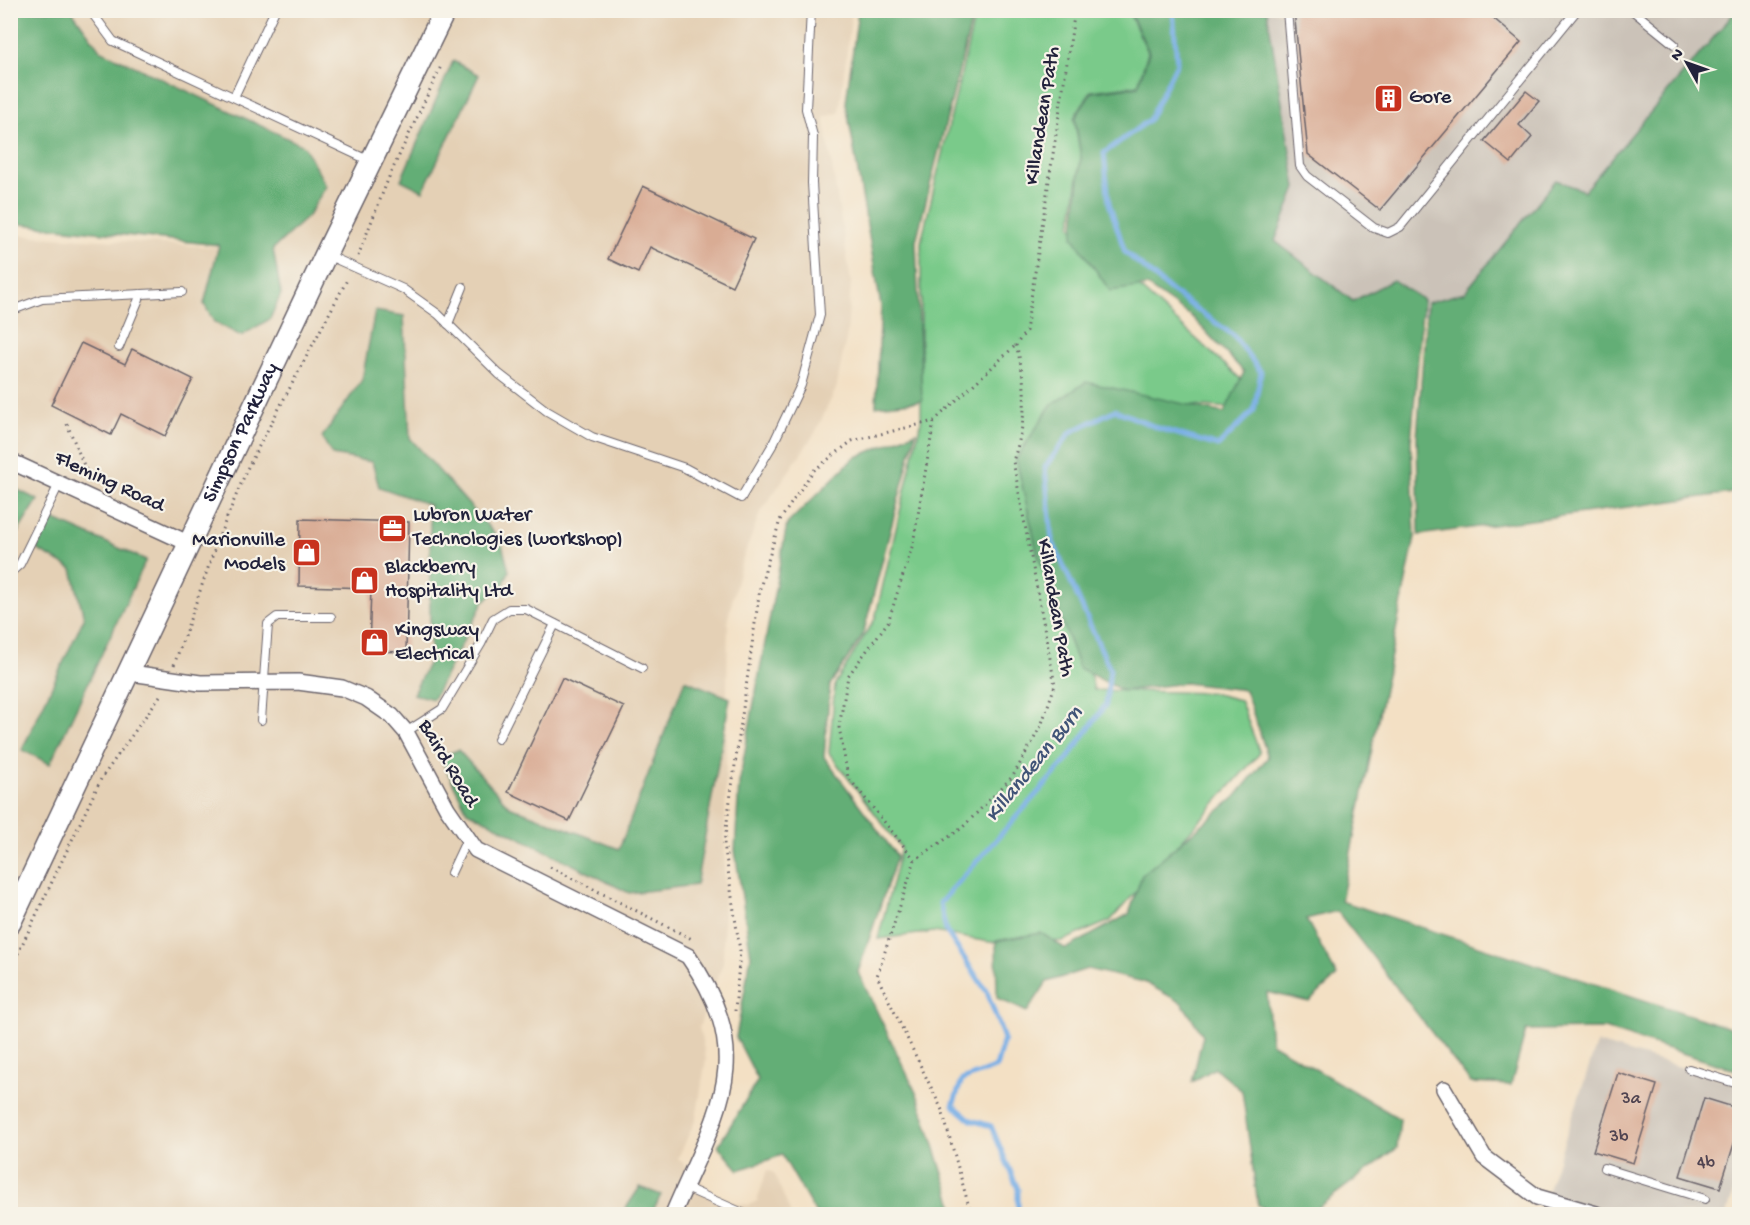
<svg xmlns="http://www.w3.org/2000/svg" width="1750" height="1225" font-family="'Gochi Hand',sans-serif">
  <rect width="100%" height="100%" fill="#f7f3e8"/>
  <filter id="ink" filterUnits="userSpaceOnUse"><feTurbulence type="fractalNoise" baseFrequency=".0167" numOctaves="2"/><feDisplacementMap in="SourceGraphic" scale="12" xChannelSelector="R" yChannelSelector="G"/><feConvolveMatrix kernelMatrix="1 2 1 2 8 2 1 2 1" color-interpolation-filters="sRGB"/></filter>
  <filter id="wash" filterUnits="userSpaceOnUse"><feTurbulence type="fractalNoise" baseFrequency=".008" numOctaves="4" result="noise"/><feDisplacementMap in="SourceGraphic" scale="24" xChannelSelector="R" yChannelSelector="G"/><feGaussianBlur stdDeviation="1.35" result="paint"/><feColorMatrix in="noise" values="0 0 0 0 0 0 0 0 0 0 0 0 0 0 0 0 0 1.4 0 .05"/><feComposite in="paint" operator="in"/></filter>
  <g filter="url(#wash)">
    <rect width="100%" height="100%" fill="#f3e0c4"/>
    <polygon fill="#e4d0b5" points="66,11 852,11 839,113 824,117 851,282 847,333 836,389 815,433 760,513 741,564 728,618 723,963 699,1027 706,1059 696,1119 678,1158 715,1195 729,1202 749,1205 757,1201 767,1170 774,1173 791,1214 11,1214 11,237 19,235 263,250"/>
    <g fill="#cbc2b8">
      <polygon points="1217,11 1739,11 1582,254 1435,318 1294,296 1212,222"/>
      <polygon points="1597,1043 1739,1084 1739,1173 1727,1214 1540,1214"/>
    </g>
    <polygon fill="#7aca8a" stroke="#4e7662" stroke-width="1.5" points="976,11 1128,11 1148,52 1138,85 1091,91 1074,118 1081,157 1071,226 1244,382 1230,408 1103,398 1035,464 1094,690 1212,693 1240,700 1260,753 1110,921 1062,941 989,942 934,932 878,939 901,848 829,753 835,684 875,619 921,421 921,242"/>
    <g fill="#63ae76" stroke="#426858" stroke-width="1.5">
      <polygon points="11,10 72,11 100,50 304,146 326,186 308,216 273,249 281,294 270,319 241,336 214,322 204,304 219,245 11,223"/>
      <polygon points="858,11 974,11 916,241 922,401 876,406 881,306 846,103"/>
      <polygon points="1129,11 1267,11 1296,188 1275,241 1353,301 1393,280 1423,300 1411,443 1415,537 1341,901 1739,1031 1739,1071 1605,1029 1526,1030 1511,1085 1471,1083 1337,911 1306,919 1337,976 1309,1002 1267,992 1271,1043 1400,1119 1397,1148 1309,1214 1276,1214 1258,1205 1242,1091 1215,1068 1192,1082 1203,1035 1182,1003 1144,982 1087,969 1047,982 1027,1012 997,998 996,941 1041,933 1066,949 1129,914 1142,875 1235,797 1268,757 1245,690 1185,683 1123,691 1079,668 1038,555 1016,459 1051,405 1086,382 1224,413 1244,372 1192,317 1147,286 1110,291 1073,237 1081,157 1075,118 1092,92 1138,86 1149,52"/>
      <polygon points="1736,11 1740,11 1739,492 1419,535 1417,438 1427,303 1465,292 1556,180 1584,191"/>
      <polygon points="453,61 479,75 423,191 401,180"/>
      <polygon points="375,311 404,316 410,438 501,541 509,571 503,586 484,601 433,699 413,694 430,660 430,505 379,487 372,462 332,455 322,437 362,380"/>
      <polygon points="916,432 863,635 830,685 824,757 897,856 858,972 919,1099 956,1214 816,1214 782,1155 739,1170 718,1146 758,1080 736,1037 751,956 735,851 739,783 787,524 854,458"/>
      <polygon points="10,486 38,500 16,535 11,532"/>
      <polygon points="53,519 146,560 50,764 22,750 84,618 72,569 36,549"/>
      <polygon points="685,680 730,698 696,885 629,893 467,811 440,757 458,750 509,806 619,849"/>
      <polygon points="640,1187 661,1195 651,1214 622,1214"/>
    </g>
    <g fill="none" stroke-linecap="round" stroke-linejoin="round">
      <polyline stroke="#77aee6" stroke-width="5" points="1018,1214 1018,1189 991,1126 971,1120 953,1105 962,1080 996,1067 1004,1039 987,992 946,931 940,903 1066,761 1106,704 1110,669 1052,540 1045,467 1071,432 1115,410 1158,428 1218,446 1254,410 1261,372 1233,335 1171,291 1125,252 1109,203 1104,153 1149,120 1177,63 1173,10"/>
    </g>
    <g id="blocks">
      <g fill="#d9ac94">
        <polygon points="1294,10 1484,10 1521,42 1380,210 1308,154"/>
        <polygon points="1526,91 1539,101 1519,125 1532,137 1511,163 1484,141"/>
        <polygon points="643,186 754,239 732,286 650,247 638,273 608,259"/>
        <polygon points="81,343 125,364 132,349 193,379 165,436 121,414 111,435 51,405"/>
        <polygon points="300,519 409,522 406,652 369,651 371,588 299,586"/>
        <polygon points="562,678 624,707 569,821 508,792"/>
        <polygon points="1618,1073 1657,1085 1633,1163 1593,1151"/>
        <polygon points="1704,1098 1740,1109 1740,1125 1720,1188 1680,1176"/>
      </g>
    </g>
  </g>
  <g filter="url(#ink)">
    <use href="#blocks" fill-opacity="0" stroke="#6b646b" stroke-width="1.5"/>
    <g fill="none" stroke-linecap="round" stroke-linejoin="round">
      <defs>
        <g id="lane">
          <polyline points="90,10 113,41 370,161"/>
          <polyline points="1287,10 1300,166 1307,176 1374,228 1388,233 1400,227 1577,10"/>
          <polyline points="1632,10 1674,44"/>
          <polyline points="234,97 275,10"/>
          <polyline points="327,255 403,289 438,314 499,374 547,411 592,437 685,468 741,498 773,444 801,385 820,315 812,183 813,136 806,109 811,10"/>
          <polyline points="10,311 42,299 182,292"/>
          <polyline points="448,324 463,287"/>
          <polyline points="119,347 141,294"/>
          <polyline points="10,573 20,564 59,484"/>
          <polyline points="261,720 268,624 277,617 331,617"/>
          <polyline points="406,732 442,709 481,644 493,619 509,609 526,609 642,668"/>
          <polyline points="498,739 555,624"/>
          <polyline points="451,873 467,839"/>
          <polyline points="1689,1069 1735,1083"/>
          <polyline points="1604,1168 1705,1199"/>
          <polyline points="684,1187 745,1214"/>
        </g>
        <g id="street">
          <polyline points="10,461 190,544"/>
          <path d="M131 673 200 683 298 682 342 688 366 698 392 716 406 732 447 808 476 850 688 956C760 1059 716 1113 673 1214"/>
          <polyline points="1444,1089 1484,1157 1537,1197 1596,1214"/>
        </g>
        <g id="secondary">
          <path id="s1" d="M10 923 326 254 445 10"/>
        </g>
      </defs>
      <use href="#lane" stroke="#6b646b" stroke-width="10"/>
      <use href="#street" stroke="#6b646b" stroke-width="18"/>
      <use href="#secondary" stroke="#6b646b" stroke-width="24"/>
      <g stroke="#6b646b" stroke-width="3" stroke-dasharray="1.5 4.5" stroke-linecap="butt">
        <polyline points="358,256 389,177 442,64"/>
        <polyline points="67,424 90,480"/>
        <polyline points="174,665 220,534 248,467 348,278"/>
        <polyline points="915,860 848,777 839,727 848,676 888,622 913,544 934,421"/>
        <polyline points="550,867 694,940"/>
        <polyline points="10,970 101,779 162,693"/>
        <polyline points="735,1011 740,951 724,843 760,588 780,520 813,471 852,441 934,421 1016,345"/>
        <path d="M971 1214 942 1110 877 976 915 860 962 828 1013 776 1041 726 1055 685 1013 461C1027 420 1028 387 1016 345L1026 331 1075 10"/>
      </g>
      <use href="#lane" stroke="#fff" stroke-width="8"/>
      <use href="#street" stroke="#fff" stroke-width="15"/>
      <use href="#secondary" stroke="#fff" stroke-width="21"/>
    </g>
  </g>
  <defs>
    <symbol id="building-square" viewBox="-11 -11 22 22"><rect x="-9" y="-9" width="18" height="18" rx="4" fill="#c8321e" stroke="#f7f3e8"/><path d="M-4-6H4V6H1V3H-1V6H-4ZM-2.5-4.3h1.7v1.8h-1.7ZM.8-4.3h1.7v1.8H.8ZM-2.5-1h1.7V.8h-1.7ZM.8-1h1.7V.8H.8Z" fill="#fff"/></symbol>
    <symbol id="office-square" viewBox="-11 -11 22 22"><rect x="-9" y="-9" width="18" height="18" rx="4" fill="#c8321e" stroke="#f7f3e8"/><path d="M-6-3h4V-5.5h4V-3h4V5H-6ZM-1-4.5V-3h2v-1.5ZM-6 0V1H6V0Z" fill="#fff"/></symbol>
    <symbol id="shop-square" viewBox="-11 -11 22 22"><rect x="-9" y="-9" width="18" height="18" rx="4" fill="#c8321e" stroke="#f7f3e8"/><path d="M-5-2.5h2.3a2.7 3.5 0 0 1 5.4 0H5L5.5 6h-11ZM-1.5-2.5h3a1.5 2.3 0 0 0-3 0Z" fill="#fff"/></symbol>
  </defs>
  <g fill-rule="evenodd">
    <use href="#building-square" x="1372" y="82" width="33" height="33"/>
    <use href="#office-square" x="376" y="512" width="33" height="33"/>
    <use href="#shop-square" x="290" y="536" width="33" height="33"/>
    <use href="#shop-square" x="348" y="564" width="33" height="33"/>
    <use href="#shop-square" x="358" y="626" width="33" height="33"/>
  </g>
  <g text-anchor="middle" dominant-baseline="central" stroke-width="4.5" stroke-linejoin="round" paint-order="stroke">
    <g font-size="18" fill="#504451">
      <text x="1631" y="1099">3a</text>
      <text x="1619" y="1137">3b</text>
      <text x="1706" y="1163">4b</text>
    </g>
    <g font-size="21" fill="#22223b" stroke="#f7f3e8" text-anchor="start">
      <text x="1409" y="98">Gore</text>
      <text x="413" y="516">Lubron Water<tspan x="413" dy="24">Technologies (workshop)</tspan></text>
      <text x="285" y="541" text-anchor="end">Marionville<tspan x="285" dy="24">Models</tspan></text>
      <text x="385" y="568">Blackberry<tspan x="385" dy="24">Hospitality Ltd</tspan></text>
      <text x="395" y="631">Kingsway<tspan x="395" dy="24">Electrical</tspan></text>
    </g>
    <g font-size="21" fill="#22223b" stroke="#f7f3e8">
      <text transform="translate(1044 116) rotate(-81)">Killandean Path</text>
      <text stroke="none"><textPath href="#s1" startOffset="542">Simpson Parkway</textPath></text>
      <text transform="translate(109 483) rotate(25)">Fleming Road</text>
      <text transform="translate(1054 608) rotate(80)">Killandean Path</text>
      <text transform="translate(447 764) rotate(59)">Baird Road</text>
    </g>
    <g font-size="22" font-style="italic" fill="#405377" stroke="#f7f3e8">
      <text transform="translate(1035 765) rotate(-51)">Killandean Burn</text>
    </g>
  </g>
  <rect width="1750" height="1225" fill="none" stroke="#f7f3e8" stroke-width="36"/>
  <g transform="translate(1687 63) rotate(310)" stroke="#f7f3e8" stroke-width="4.5" paint-order="stroke">
  <path d="M0-4.5L10 22L0 15L-10 22Z" fill="#22223b"/>
  <text y="-9" font-size="16" font-weight="bold" text-anchor="middle" fill="#22223b">N</text>
  </g>
</svg>
